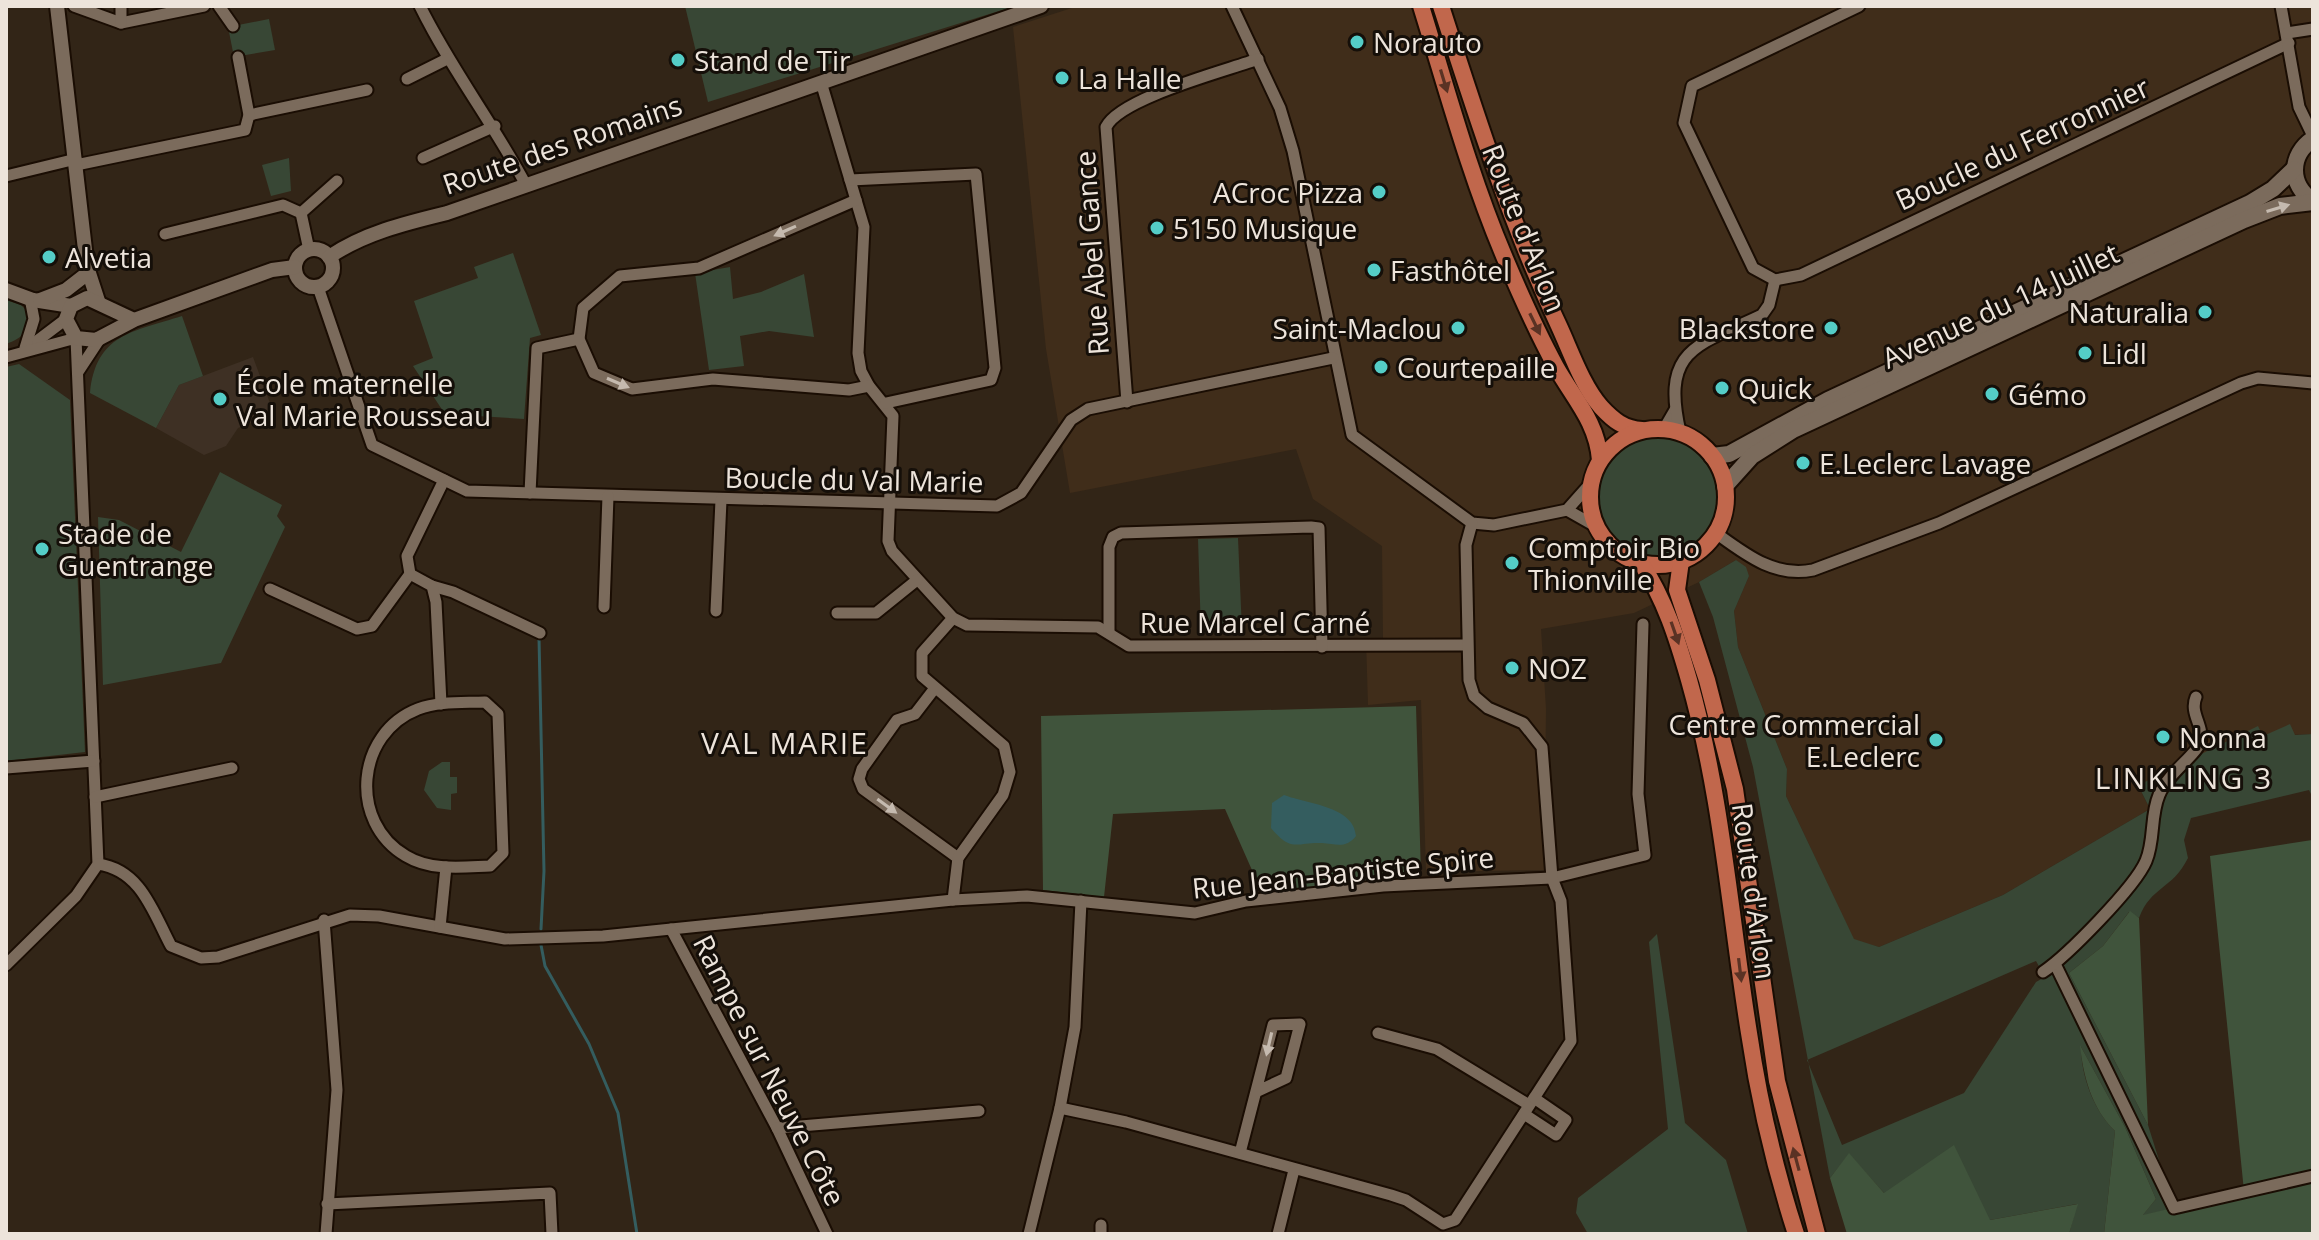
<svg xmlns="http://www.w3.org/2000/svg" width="2319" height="1240" font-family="'Open Sans',sans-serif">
  <rect width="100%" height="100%" fill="#322517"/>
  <polygon fill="#402d1a" points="1078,6 2313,6 2313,734 2263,736 2258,727 2138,786 2150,809 2003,895 1879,947 1854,940 1786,796 1787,769 1738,647 1734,611 1749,576 1736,560 1699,582 1634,613 1541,629 1546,709 1544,870 1426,872 1421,700 1368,705 1366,639 1383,638 1382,546 1313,499 1296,449 1070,493 1046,349 1013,27"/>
  <polygon fill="#3e3024" points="253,357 274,414 238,428 226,446 204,455 156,428 179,385"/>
  <g fill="#384735" fill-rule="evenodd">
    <polygon points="685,6 1015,6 708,102"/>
    <polygon points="269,19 275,50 234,57 228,27"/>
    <polygon points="289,158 291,191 271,196 262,165"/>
    <polygon points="513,253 541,335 530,338 524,419 445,414 413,366 433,358 414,301 478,278 474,267"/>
    <polygon points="730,267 733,299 761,292 804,274 814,337 769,331 740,336 744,366 709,370 695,273"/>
    <path d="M6 300 21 305 31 315C27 332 23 338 6 344Z"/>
    <path d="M182 316 203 376 179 385 156 428 90 393C96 334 132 332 182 316Z"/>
    <polygon points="19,364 70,400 85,752 6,761 6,367"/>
    <circle cx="1659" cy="498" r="60"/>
    <polygon points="220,472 282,505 277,516 285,527 221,663 103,685 98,517 119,520 181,552"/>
    <polygon points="1238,538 1242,631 1201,633 1198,539"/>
    <path d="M1736 560 1746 567 1749 576 1734 611 1738 647 1787 769 1786 796 1854 939 1879 947 2003 895 2150 809 2138 785 2156 777 2161 765 2177 766 2258 726 2263 736 2290 724 2295 735 2313 734V798L2309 790 2191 818 2184 840 2188 858C2172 890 2151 886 2139 918L2129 912 2103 946 2069 973 2148 1125 2174 1208 2142 1216 2156 1199 2125 1127 2081 1047C2081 1076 2094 1111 2115 1131L2104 1234H2069L2077 1204 1990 1220 1884 1193 1849 1154 1830 1178 1753 767 1713 617 1699 582ZM2036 961 2045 977 2036 982 1964 1093 1842 1145 1807 1060Z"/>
    <polygon points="442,762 450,762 450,777 457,777 457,793 451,794 451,810 437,808 424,790 429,771"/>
    <polygon points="1657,934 1685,1123 1726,1160 1748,1234 1588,1234 1576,1213 1578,1198 1668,1129 1649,942"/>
  </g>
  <g fill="#40543c">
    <polygon points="1416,706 1421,875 1263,895 1225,809 1113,814 1104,897 1043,890 1041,716"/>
    <path d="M2312 840 2313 1234H2104L2115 1131C2092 1109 2083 1076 2080 1045L2125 1127 2156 1199 2143 1215 2244 1191 2210 856Z"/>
    <polygon points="2130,911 2139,918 2148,1125 2069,973 2103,946"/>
    <polygon points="1954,1145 1990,1220 2078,1204 2069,1234 1847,1234 1830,1178 1849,1153 1884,1193"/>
  </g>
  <path fill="#345d5f" d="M1284 795C1307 804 1354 806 1356 836 1346 849 1336 844 1322 843 1296 842 1292 853 1271 828L1272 803Z"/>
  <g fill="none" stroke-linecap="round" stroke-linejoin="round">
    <g stroke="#345d5f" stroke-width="3">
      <polyline points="539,638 544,871 541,929"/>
      <polyline points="541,945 545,966 589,1044 618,1113 637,1234"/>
    </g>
    <defs>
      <g id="minor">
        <polyline points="74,6 121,23 204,6"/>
        <polyline points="219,6 233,26"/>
        <path d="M420 6C451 69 493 123 526 185"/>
        <polyline points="1232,6 1280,108 1293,151 1352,435 1472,523 1494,525 1567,510 1591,483"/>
        <polyline points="1859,6 1692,86 1684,123 1753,268 1775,280 1801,275 2289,43"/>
        <polyline points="2281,6 2299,107 2313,136"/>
        <polyline points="121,23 121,6"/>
        <polyline points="2287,33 2313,29"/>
        <polyline points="407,79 447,59"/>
        <polyline points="821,82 864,227 858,353 861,371 869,386 893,416 888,541 892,551 953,618 967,625 1098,627 1129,646 1465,645"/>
        <polyline points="249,115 367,90"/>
        <polyline points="423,158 495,126"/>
        <polyline points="76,165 245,130 249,115 238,57"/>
        <polyline points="6,176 76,159"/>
        <polyline points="850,180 976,174 995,368 991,380 886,403"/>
        <polyline points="856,200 699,268 620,276 583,308 579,339 594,373 632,389 713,379 849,390 869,386"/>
        <polyline points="165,234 283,205 301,213"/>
        <polyline points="309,250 301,213 337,181"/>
        <polyline points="318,287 372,445 467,491 997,506 1021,493 1071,420 1088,409 1333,358"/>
        <polyline points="33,344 66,319"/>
        <polyline points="25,348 34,319 30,298"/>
        <polyline points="6,357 76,338 98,864 76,896 6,965"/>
        <polyline points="78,372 101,337"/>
        <path d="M1127 402 1106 127C1120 98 1225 71 1258 59"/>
        <polyline points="1664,429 1675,410"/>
        <path d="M1680 432C1661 348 1697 346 1762 315L1769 305 1775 280"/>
        <polyline points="530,493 537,348 579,339"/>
        <polyline points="1567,510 1597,527"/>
        <path d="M1716 533C1745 554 1775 578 1813 570L1939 523 2241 383 2258 378 2313 383"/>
        <polyline points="432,586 453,592 540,633"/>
        <polyline points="270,589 357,629 372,626 410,574"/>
        <polyline points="604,607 608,496"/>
        <polyline points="716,611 721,500"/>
        <polyline points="837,613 876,613 917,580"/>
        <polyline points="1109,632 1109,547 1113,537 1121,533 1311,527 1319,528 1322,647"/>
        <polyline points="935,688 915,714 897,720 862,769 859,779 863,789 958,858"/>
        <path d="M485 702 498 714 503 853 490 866C461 867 431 871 406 856 348 822 356 733 418 709 439 701 463 703 485 702Z"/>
        <polyline points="441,704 436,602 432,586 410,574 407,556 444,480"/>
        <polyline points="6,768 94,761"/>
        <polyline points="95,797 232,768"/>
        <path d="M98 864C141 870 153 912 171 946L201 958 218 957 350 915 379 916 505 939 603 936 953 900 1027 896 1195 913 1246 901 1383 886 1552 878 1645 855 1638 794 1643 624"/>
        <polyline points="953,900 958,858 1003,795 1010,772 1004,746 922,676 922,653 953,618"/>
        <polyline points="324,920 337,1090 326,1234"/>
        <polyline points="440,927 446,867"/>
        <polyline points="671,929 777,1128 827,1234"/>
        <polyline points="2055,964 2174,1208 2313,1176"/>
        <path d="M2043 972C2067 956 2135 887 2146 861 2155 840 2150 816 2159 795 2167 774 2196 755 2200 743 2205 726 2189 714 2196 697"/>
        <polyline points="1378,1033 1437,1049 1529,1105"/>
        <polyline points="1060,1108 1126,1122 1391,1195 1406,1200 1443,1224 1455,1220 1571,1041 1561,901 1552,878 1542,747 1523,723 1488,708 1474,696 1469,680 1466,545 1472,523"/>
        <polyline points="1524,1114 1556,1135 1566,1120 1534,1098"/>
        <polyline points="777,1128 979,1111"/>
        <polyline points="1240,1153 1273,1025 1300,1024 1286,1078 1258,1091"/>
        <polyline points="327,1204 550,1193 552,1234"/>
        <polyline points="1101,1225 1101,1234"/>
        <polyline points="1029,1234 1060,1108 1075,1027 1081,901"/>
        <polyline points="1278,1234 1294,1170"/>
      </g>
      <g id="tertiary">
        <polyline points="57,6 87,267 98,301"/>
        <circle cx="314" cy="268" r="19"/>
        <path d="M329 257C364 233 406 223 447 213L1041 6"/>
        <polyline points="6,290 33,300 71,306"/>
        <polyline points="40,300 66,290 84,276"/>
        <polyline points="134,320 87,298 71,306 66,319 76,338 96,340 134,320 272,270 295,267"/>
      </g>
      <g id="secondary">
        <path d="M2313 139C2289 155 2289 185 2313 201"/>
        <polyline points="1712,456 1729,454 1828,400 2250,203 2273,189 2294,169"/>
        <polyline points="1725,486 1752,456 1793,430 2244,220 2280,206 2313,202"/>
      </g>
      <g id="primary">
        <path d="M1421 6C1447 90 1470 176 1504 256 1520 294 1537 332 1556 367 1574 399 1597 422 1600 460"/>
        <path d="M1441 6C1476 115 1510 222 1559 326 1571 352 1582 385 1601 407 1613 420 1624 429 1642 430"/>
        <circle cx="1658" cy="497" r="68"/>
        <polyline points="1681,561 1677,590 1707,680 1735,789 1777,1081 1817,1234"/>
        <path d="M1641 563C1665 600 1677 638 1689 680 1722 796 1730 915 1749 1033 1759 1101 1775 1169 1796 1234"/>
      </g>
    </defs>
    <use href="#minor" stroke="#1a0d03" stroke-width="15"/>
    <use href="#tertiary" stroke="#1a0d03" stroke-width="18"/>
    <use href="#secondary" stroke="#1a0d03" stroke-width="20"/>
    <use href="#primary" stroke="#1a0d03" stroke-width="20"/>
    <use href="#minor" stroke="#7b6b5c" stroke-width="11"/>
    <use href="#tertiary" stroke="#7b6b5c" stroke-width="14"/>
    <use href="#secondary" stroke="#7b6b5c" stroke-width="16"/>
    <use href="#primary" stroke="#c1674c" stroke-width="16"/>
  </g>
  <defs><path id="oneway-solid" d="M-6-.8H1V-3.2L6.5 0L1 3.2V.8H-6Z" transform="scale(2)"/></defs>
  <g fill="#5a3224">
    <use href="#oneway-solid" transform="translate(1444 81) rotate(73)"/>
    <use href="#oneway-solid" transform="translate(1535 324) rotate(64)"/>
    <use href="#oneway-solid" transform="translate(1675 633) rotate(71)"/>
    <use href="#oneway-solid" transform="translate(1740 970) rotate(83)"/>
    <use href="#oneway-solid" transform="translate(1796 1159) rotate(-105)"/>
  </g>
  <g fill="#c5baaf">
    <use href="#oneway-solid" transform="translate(2278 208) rotate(-17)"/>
    <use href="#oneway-solid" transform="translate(785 231) rotate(156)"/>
    <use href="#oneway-solid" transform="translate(618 383) rotate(23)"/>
    <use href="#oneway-solid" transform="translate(887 806) rotate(36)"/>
    <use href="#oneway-solid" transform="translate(1269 1044) rotate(103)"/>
  </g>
  <g fill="#54cdc7" stroke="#150f09" stroke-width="3">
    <circle cx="1357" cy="42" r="8"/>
    <circle cx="678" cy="60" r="8"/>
    <circle cx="1062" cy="78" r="8"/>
    <circle cx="1379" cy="192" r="8"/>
    <circle cx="1157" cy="228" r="8"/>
    <circle cx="49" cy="257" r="8"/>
    <circle cx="1374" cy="270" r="8"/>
    <circle cx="2205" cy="312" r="8"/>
    <circle cx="1458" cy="328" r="8"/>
    <circle cx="1831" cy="328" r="8"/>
    <circle cx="2085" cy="353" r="8"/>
    <circle cx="1381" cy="367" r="8"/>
    <circle cx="1722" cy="388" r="8"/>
    <circle cx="1992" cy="394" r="8"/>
    <circle cx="220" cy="399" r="8"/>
    <circle cx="1803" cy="463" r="8"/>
    <circle cx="42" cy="549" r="8"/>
    <circle cx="1512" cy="563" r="8"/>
    <circle cx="1512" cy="668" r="8"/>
    <circle cx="2163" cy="737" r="8"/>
    <circle cx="1936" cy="740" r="8"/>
  </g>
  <g text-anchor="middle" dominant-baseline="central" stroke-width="6" stroke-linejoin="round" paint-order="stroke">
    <g font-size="28" fill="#ede4db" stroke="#150f09" text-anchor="start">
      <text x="1373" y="42">Norauto</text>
      <text x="694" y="60">Stand de Tir</text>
      <text x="1078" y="78">La Halle</text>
      <text x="1363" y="192" text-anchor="end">ACroc Pizza</text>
      <text x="1173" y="228">5150 Musique</text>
      <text x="65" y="257">Alvetia</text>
      <text x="1390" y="270">Fasthôtel</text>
      <text x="2189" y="312" text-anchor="end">Naturalia</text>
      <text x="1442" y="328" text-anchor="end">Saint-Maclou</text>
      <text x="1815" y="328" text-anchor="end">Blackstore</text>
      <text x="2101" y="353">Lidl</text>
      <text x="1397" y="367">Courtepaille</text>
      <text x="236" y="383">École maternelle<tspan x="236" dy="32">Val Marie Rousseau</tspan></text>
      <text x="1738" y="388">Quick</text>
      <text x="2008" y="394">Gémo</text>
      <text x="1819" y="463">E.Leclerc Lavage</text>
      <text x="58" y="533">Stade de<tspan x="58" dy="32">Guentrange</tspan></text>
      <text x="1528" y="547">Comptoir Bio<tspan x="1528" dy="32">Thionville</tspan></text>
      <text x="1528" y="668">NOZ</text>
      <text x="1920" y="724" text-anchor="end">Centre Commercial<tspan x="1920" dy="32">E.Leclerc</tspan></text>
      <text x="2179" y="737">Nonna</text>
    </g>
    <g font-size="28" fill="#ede4db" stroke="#150f09">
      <text transform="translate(2022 143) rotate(-25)">Boucle du Ferronnier</text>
      <text transform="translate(562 144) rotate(-19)">Route des Romains</text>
      <text transform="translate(1525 228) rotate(68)">Route d'Arlon</text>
      <text transform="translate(1091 253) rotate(-94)">Rue Abel Gance</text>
      <text transform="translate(2000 305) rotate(-25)">Avenue du 14 Juillet</text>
      <text transform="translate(854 479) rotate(1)">Boucle du Val Marie</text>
      <text x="1255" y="622">Rue Marcel Carné</text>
      <text transform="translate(1343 872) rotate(-6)">Rue Jean-Baptiste Spire</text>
      <text transform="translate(1755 891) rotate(82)">Route d'Arlon</text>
      <text transform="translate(770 1070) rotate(63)">Rampe sur Neuve Côte</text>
    </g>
    <g font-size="30" letter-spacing="2" fill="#ede4db" stroke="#150f09">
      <text x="785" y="742">VAL MARIE</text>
      <text x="2184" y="777">LINKLING 3</text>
    </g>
  </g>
  <rect width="2319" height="1240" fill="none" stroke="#ede4db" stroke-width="16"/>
</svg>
